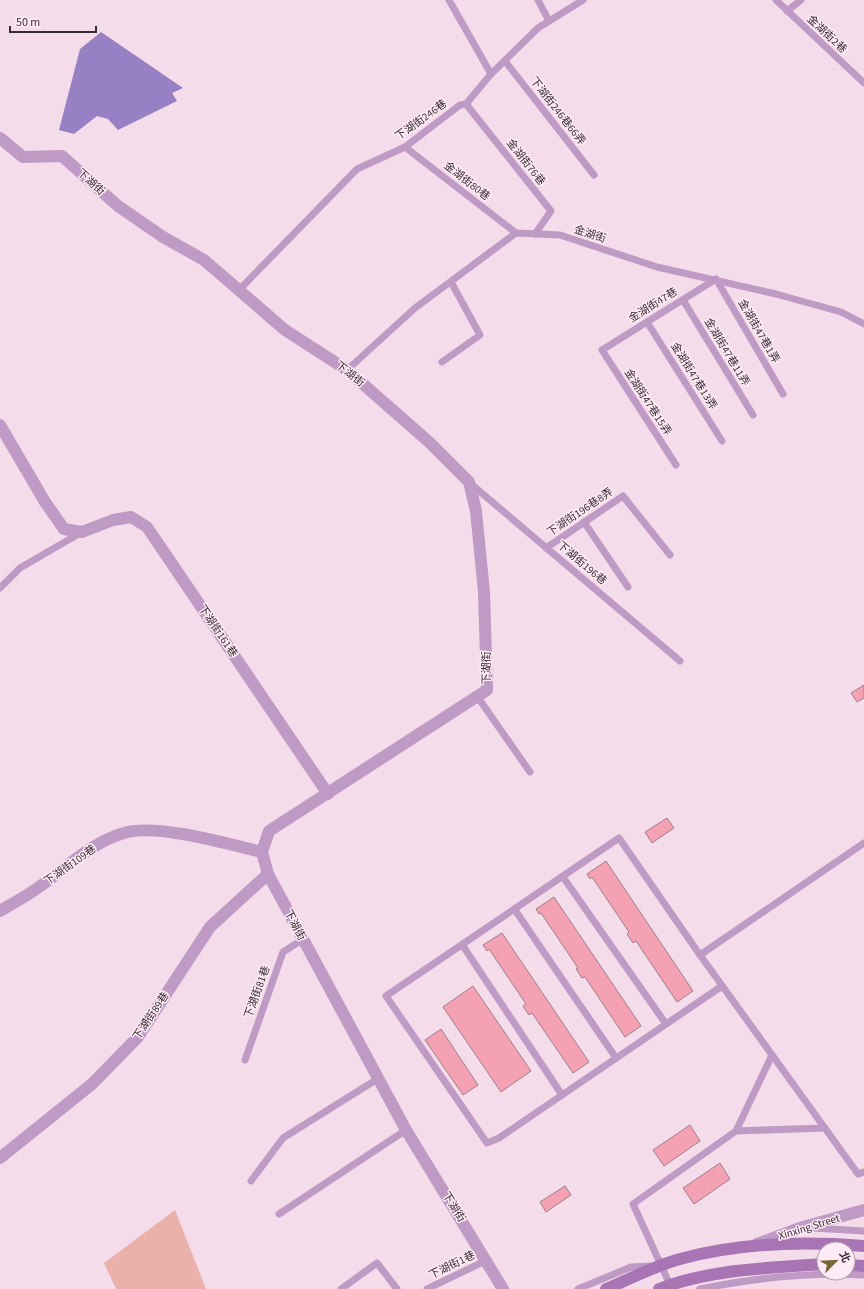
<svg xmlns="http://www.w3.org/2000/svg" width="864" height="1289" font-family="'Source Sans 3','Noto Sans TC',sans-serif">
  <rect width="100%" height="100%" fill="#f5dcea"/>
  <polygon fill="#eab1aa" points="175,1210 206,1289 116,1289 104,1263"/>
  <polygon fill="#9780c3" points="101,32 183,88 172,93 177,101 118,130 108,119 97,116 74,134 59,130 80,49"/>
  <g fill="#f4a1b4" stroke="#9c8287">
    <polygon points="864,685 864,698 857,702 851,693"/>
    <polygon points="667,818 674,828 652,843 645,832"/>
    <polygon points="606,861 693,991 677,1002 636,941 633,943 627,934 629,932 592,877 590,879 587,874"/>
    <polygon points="554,897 641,1026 625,1037 585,977 582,978 576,969 578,968 541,913 539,914 536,909"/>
    <polygon points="502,933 589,1062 573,1073 532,1013 529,1015 523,1006 526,1004 489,949 487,951 483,945"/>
    <polygon points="473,986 531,1071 501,1092 443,1007"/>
    <polygon points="441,1029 478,1085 463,1095 425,1040"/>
    <polygon points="690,1125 700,1141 664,1166 653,1150"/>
    <polygon points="720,1163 730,1179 694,1204 683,1188"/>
    <polygon points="565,1186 571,1195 546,1212 540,1202"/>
  </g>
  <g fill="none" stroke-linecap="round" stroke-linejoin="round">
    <g stroke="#be9ac5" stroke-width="7">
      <polyline points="449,0 491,74"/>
      <polyline points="538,0 549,21"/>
      <polyline points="776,0 864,83"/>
      <polyline points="787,11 801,0"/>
      <polyline points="505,61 594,175"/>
      <polyline points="466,104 551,211 535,234"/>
      <polyline points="405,147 516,233"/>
      <polyline points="238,291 357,169 405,147 460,105 466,104 491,74 538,28 583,0"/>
      <polyline points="683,300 753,415"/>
      <polyline points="647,322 722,441"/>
      <polyline points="442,362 480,335 451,282"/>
      <polyline points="347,370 415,308 516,233 560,235 657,267 776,294 841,312 864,324"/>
      <polyline points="676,465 602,350 716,279 783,394"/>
      <polyline points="471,484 680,661"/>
      <polyline points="584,522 628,587"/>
      <polyline points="546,548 623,496 670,555"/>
      <polyline points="0,588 20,568 82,532"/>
      <polyline points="477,696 530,772"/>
      <polyline points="864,843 700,955 858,1174 864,1172"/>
      <polyline points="563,877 666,1024"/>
      <polyline points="515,910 616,1058"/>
      <polyline points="463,946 562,1095"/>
      <polyline points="700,955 619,838 386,996 487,1143 499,1138 722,986"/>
      <polyline points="245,1060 283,952 302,940"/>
      <polyline points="736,1131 825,1128"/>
      <polyline points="251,1181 283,1138 379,1078"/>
      <polyline points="279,1214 406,1130"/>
      <polyline points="812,1228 864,1231"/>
      <polyline points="671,1287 633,1204 736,1131 772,1055"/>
      <polyline points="341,1289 377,1263 397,1289"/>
      <polyline points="427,1289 487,1260"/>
      <polyline points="578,1289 631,1267 650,1266"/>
      <path d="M700 1289C754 1278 809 1272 864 1275"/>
    </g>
    <g stroke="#be9ac5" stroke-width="12">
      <polyline points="0,138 23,157 62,156 118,206 163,237 204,260 285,330 347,370 429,442 469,482 476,511 484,592 487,690 269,831 262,852 268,874 406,1130 503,1289"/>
      <polyline points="0,425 45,502 64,529 82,532 113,520 131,517 147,527 328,794"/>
      <path d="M0 911C13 903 27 896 39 887 66 868 92 842 124 833 156 823 228 844 262 852"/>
      <polyline points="0,1158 92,1084 138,1037 210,927 268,874"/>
      <polyline points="757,1244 803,1227 864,1210"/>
    </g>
    <g stroke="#a974b4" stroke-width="12">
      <polyline points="848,1265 864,1266"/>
      <path d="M606 1289C630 1279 654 1266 680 1259 739 1243 803 1241 864 1246"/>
      <path d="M659 1289C711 1269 769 1268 824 1264"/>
    </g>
  </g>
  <g text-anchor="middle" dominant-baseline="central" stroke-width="3" stroke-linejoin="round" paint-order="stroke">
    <g font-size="11" fill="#362c32" stroke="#ffebf6">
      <text transform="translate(827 34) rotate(43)">金湖街2巷</text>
      <text transform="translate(558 111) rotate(52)">下湖街246巷66弄</text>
      <text transform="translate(421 120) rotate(-36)">下湖街246巷</text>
      <text transform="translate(526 162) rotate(52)">金湖街76巷</text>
      <text transform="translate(467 181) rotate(38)">金湖街80巷</text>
      <text transform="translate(91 182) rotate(42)">下湖街</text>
      <text transform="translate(590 234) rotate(18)">金湖街</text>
      <text transform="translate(653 305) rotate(-32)">金湖街47巷</text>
      <text transform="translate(759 331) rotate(60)">金湖街47巷1弄</text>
      <text transform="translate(727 352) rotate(59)">金湖街47巷11弄</text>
      <text transform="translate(350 374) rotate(38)">下湖街</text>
      <text transform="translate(694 376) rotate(58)">金湖街47巷13弄</text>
      <text transform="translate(648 402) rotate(57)">金湖街47巷15弄</text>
      <text transform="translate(580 512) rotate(-34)">下湖街196巷8弄</text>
      <text transform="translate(582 563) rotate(40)">下湖街196巷</text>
      <text transform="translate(218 631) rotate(56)">下湖街161巷</text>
      <text transform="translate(486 668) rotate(-90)">下湖街</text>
      <text transform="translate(70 865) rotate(-35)">下湖街109巷</text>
      <text transform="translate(295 925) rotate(62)">下湖街</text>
      <text transform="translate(257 992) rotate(-70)">下湖街81巷</text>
      <text transform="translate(151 1016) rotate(-56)">下湖街89巷</text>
      <text transform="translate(454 1207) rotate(58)">下湖街</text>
      <text transform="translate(809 1227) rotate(-17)">Xinxing Street</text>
      <text transform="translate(452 1265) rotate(-26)">下湖街1巷</text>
    </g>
  </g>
  <g transform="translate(836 1261) rotate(66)"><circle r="19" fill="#ffebf6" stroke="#af9fa8"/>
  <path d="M0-3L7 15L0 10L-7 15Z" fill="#776735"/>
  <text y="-6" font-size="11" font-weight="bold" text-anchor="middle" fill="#362c32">北</text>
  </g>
  <path d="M10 26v6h86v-6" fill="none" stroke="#362c32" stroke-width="2"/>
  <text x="16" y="26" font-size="12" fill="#362c32" stroke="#ffebf6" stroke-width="3" paint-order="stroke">50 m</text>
</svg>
